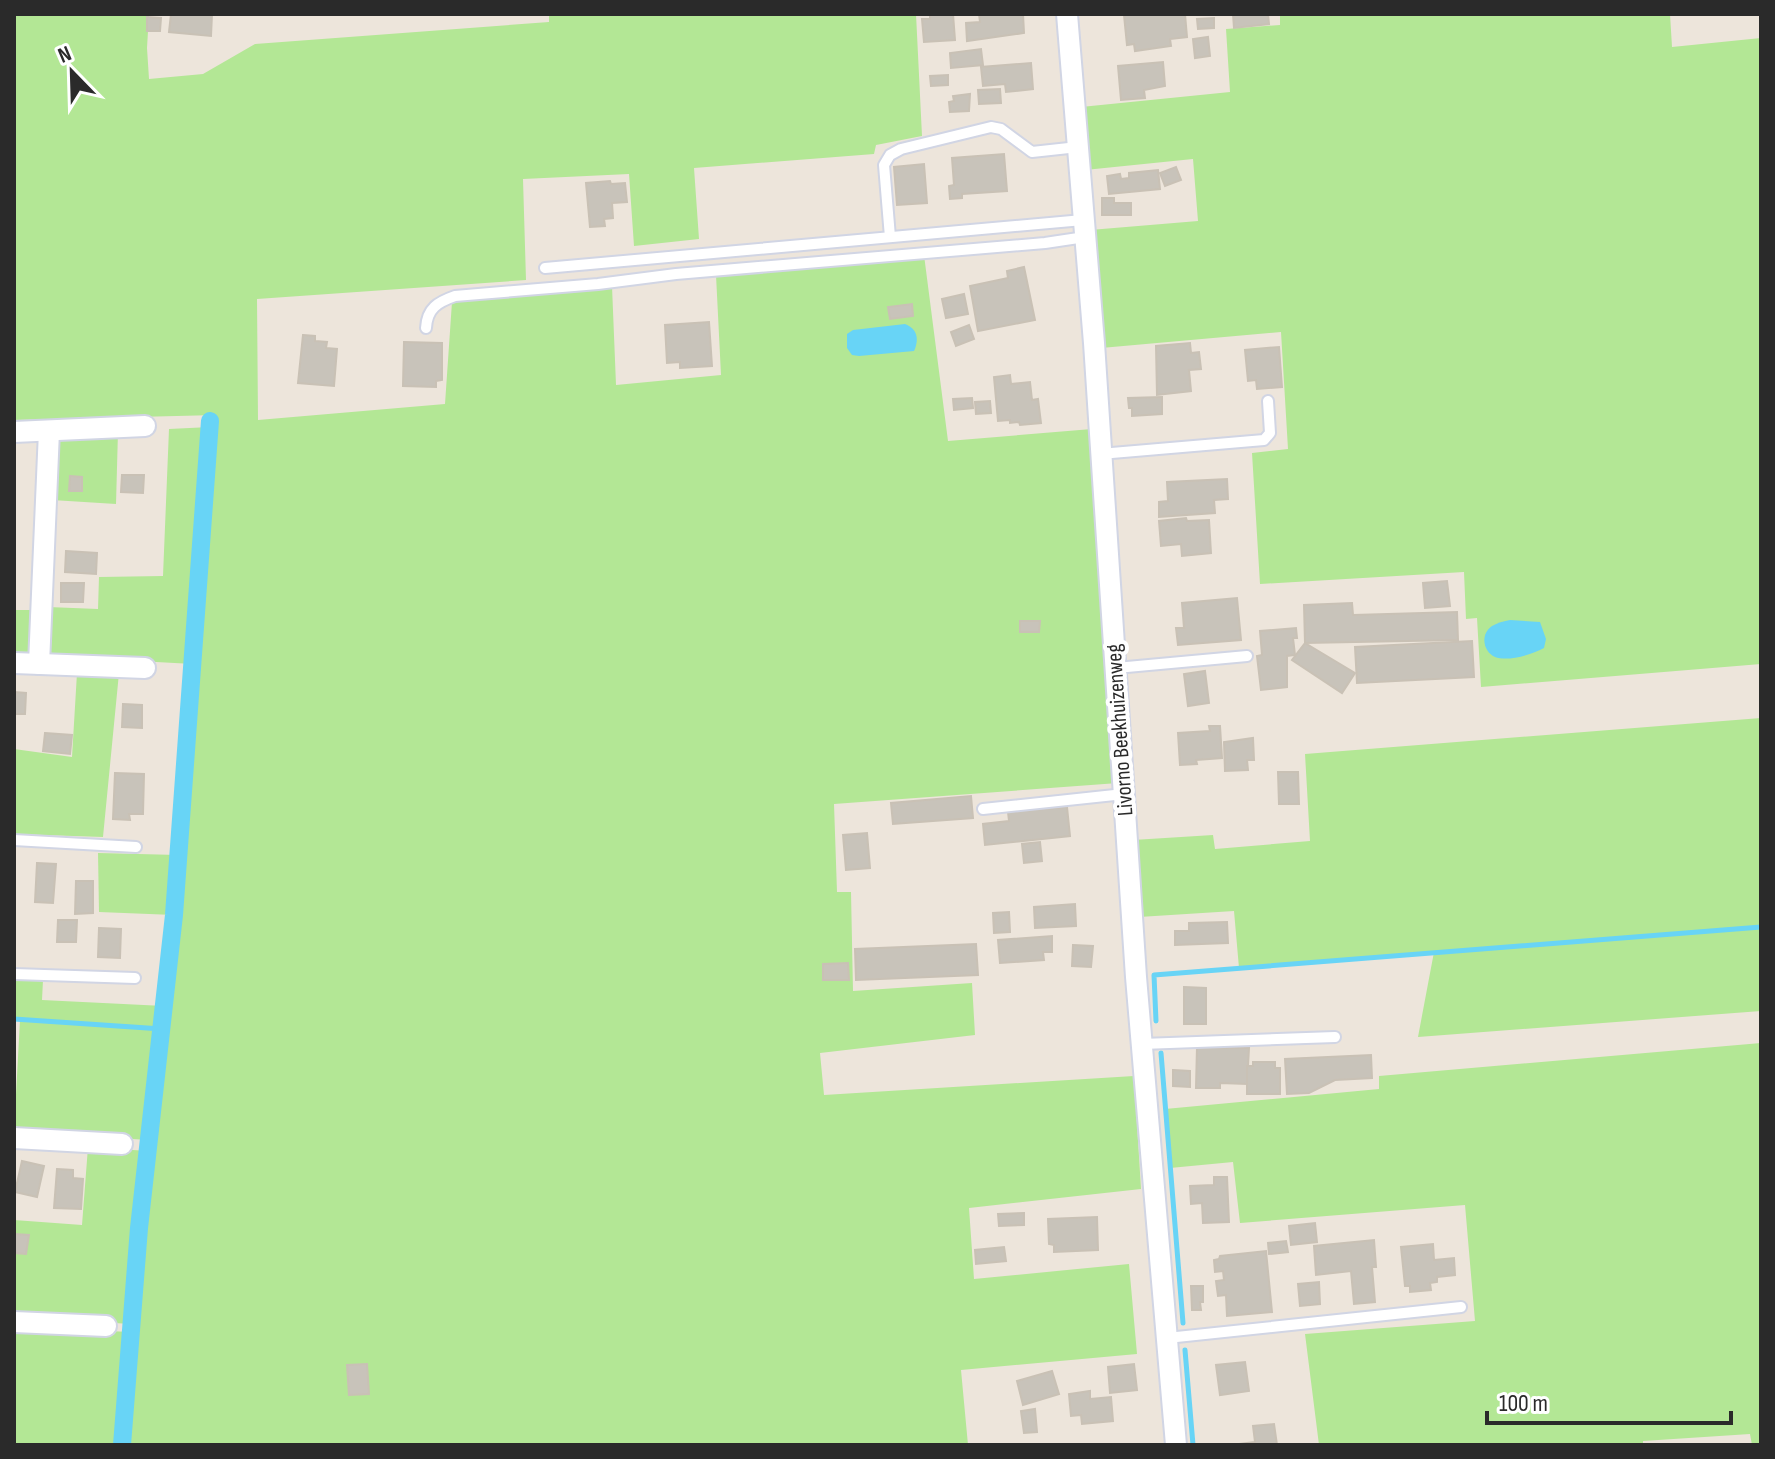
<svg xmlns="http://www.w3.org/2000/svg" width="1775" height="1459" font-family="'Sofia Sans Condensed',sans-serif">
  <rect width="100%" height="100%" fill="#ede5db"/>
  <g fill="#b3e795">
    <polygon points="14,14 149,14 147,48 149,79 203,74 255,44 549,22 549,14 916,14 922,136 876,145 874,154 694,168 699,239 634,246 629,174 523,179 526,280 257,299 258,420 445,404 452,302 612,286 616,385 721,375 716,275 924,255 948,441 1092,429 1118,783 834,804 837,892 851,892 853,991 972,983 975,1035 820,1053 824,1095 1134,1076 1141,1189 969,1208 974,1279 1129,1264 1137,1354 961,1370 968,1445 127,1445 155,1136 180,916 217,415 14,420"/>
    <polygon points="1280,14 1670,14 1672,47 1761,38 1761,664 1481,687 1477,618 1466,619 1464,572 1260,584 1252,453 1288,449 1281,332 1101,348 1090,230 1198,221 1193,159 1085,170 1081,107 1230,92 1226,29 1280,25"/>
    <polygon points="210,427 193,664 46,656 48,607 98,609 99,577 163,576 169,429"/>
    <polygon points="56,431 118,431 116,504 52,500"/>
    <polygon points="14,610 37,610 35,653 28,657 14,656"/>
    <polygon points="77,673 119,673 103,837 14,834 14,749 72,757"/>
    <polygon points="1761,718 1761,1011 1418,1037 1434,952 1239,968 1234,911 1139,917 1133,840 1213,835 1215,849 1310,841 1305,754"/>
    <polygon points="98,853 178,855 174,915 99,912"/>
    <polygon points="14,979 43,980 42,1000 164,1006 149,1140 14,1132 20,1020 14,1019"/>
    <polygon points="1761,1043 1761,1445 1752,1445 1750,1434 1643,1441 1643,1445 1319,1445 1305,1334 1475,1321 1465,1205 1240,1223 1233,1162 1170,1168 1165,1109 1379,1089 1379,1076"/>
    <polygon points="88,1147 148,1151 131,1324 14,1317 14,1220 82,1225"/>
    <polygon points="14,1327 131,1332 122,1445 14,1445"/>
  </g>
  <g fill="#68d4f6">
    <path d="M905 324C918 329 919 340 914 351L859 356 852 355 847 348V334L853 330Z"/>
    <path d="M1510 620 1540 622 1546 639 1544 648C1533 654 1508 662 1495 657 1483 652 1480 634 1492 626 1497 623 1504 621 1510 620Z"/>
  </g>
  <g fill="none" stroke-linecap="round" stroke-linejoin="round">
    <g stroke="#68d4f6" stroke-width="5">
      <polyline points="14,1019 162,1029"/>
      <polyline points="1156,1021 1154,975 1761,927"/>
      <polyline points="1161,1053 1183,1323"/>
      <polyline points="1185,1350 1193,1445"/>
    </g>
    <polyline stroke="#68d4f6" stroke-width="18" points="122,1445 139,1228 174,915 210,421"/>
  </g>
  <g fill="#c8c3ba" stroke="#c9c1b5" stroke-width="2">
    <polygon points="171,14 212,14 211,36 169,32"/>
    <polygon points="930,14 953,14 955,40 924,42 922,19 930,19"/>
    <polygon points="979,14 1023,14 1024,33 967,41 966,23 980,22"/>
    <polygon points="1185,14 1187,37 1170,39 1171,46 1135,51 1134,44 1127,45 1124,15"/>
    <polygon points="1233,14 1268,14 1269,24 1234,28"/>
    <polygon points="147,17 161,18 160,31 147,31"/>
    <polygon points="1214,18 1214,28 1198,29 1197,19"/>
    <polygon points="1208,37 1210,56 1195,58 1193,39"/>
    <polygon points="981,49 983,65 951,68 950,53"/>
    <polygon points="1163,62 1165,86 1144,90 1145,98 1121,100 1118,66"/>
    <polygon points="1031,63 1033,89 1006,92 1005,84 983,86 981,67"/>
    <polygon points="948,75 948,85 931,86 930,76"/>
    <polygon points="1000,89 1001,103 979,104 978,90"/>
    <polygon points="970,94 969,111 950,112 949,102 954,101 953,96"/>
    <polygon points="1004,154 1007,191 962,194 962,198 950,199 949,186 954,185 952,158"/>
    <polygon points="924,164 927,203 897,205 894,167"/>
    <polygon points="1176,167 1181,180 1165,186 1160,173"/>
    <polygon points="1158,170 1160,189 1109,194 1107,176 1120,174 1121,179 1129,178 1129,173"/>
    <polygon points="610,181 611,184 625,183 627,202 612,203 613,218 604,219 605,226 590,227 586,183"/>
    <polygon points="1102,198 1114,198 1114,203 1131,203 1131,215 1102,215"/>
    <polygon points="1024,267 1035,320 978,331 970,286 1008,278 1007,271"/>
    <polygon points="964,294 968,314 946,318 942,299"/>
    <polygon points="912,304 913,316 890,319 888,307"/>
    <polygon points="709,322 712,366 680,368 680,362 667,363 665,325"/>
    <polygon points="969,325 974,339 956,346 951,332"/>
    <polygon points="303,335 315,336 315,341 327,342 326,348 337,349 334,386 298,383"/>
    <polygon points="404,342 442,343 442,380 436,381 436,387 403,386"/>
    <polygon points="1190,343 1191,353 1199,352 1201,369 1189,370 1191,391 1157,395 1156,346"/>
    <polygon points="1279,347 1282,387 1257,389 1256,380 1248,381 1245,350"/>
    <polygon points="1010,375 1011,384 1030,382 1032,400 1038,399 1041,423 1020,425 1019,422 1010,423 1010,420 998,421 994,377"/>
    <polygon points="1162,397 1162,414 1132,416 1132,408 1129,408 1128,398"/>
    <polygon points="972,398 973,408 954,410 953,399"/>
    <polygon points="990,401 991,413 976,414 975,402"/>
    <polygon points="122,475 144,475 143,493 121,492"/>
    <polygon points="70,476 82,477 82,491 69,491"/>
    <polygon points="1227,479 1228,499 1214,500 1215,513 1159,517 1159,502 1168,501 1167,482"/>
    <polygon points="1186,518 1187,521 1209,520 1211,553 1182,556 1181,544 1161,546 1159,521"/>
    <polygon points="66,551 97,553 96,574 65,572"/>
    <polygon points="1447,581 1450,606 1425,608 1423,583"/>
    <polygon points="61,583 84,583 83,602 61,602"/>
    <polygon points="1237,598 1241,640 1178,645 1176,628 1184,628 1182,603"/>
    <polygon points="1352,603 1353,615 1457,612 1458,640 1305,643 1304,605"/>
    <polygon points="1020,621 1040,621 1039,632 1020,632"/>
    <polygon points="1296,628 1297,638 1293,638 1295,655 1287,656 1287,687 1261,690 1257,656 1262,655 1260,631"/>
    <polygon points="1472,641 1474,677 1357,683 1355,647"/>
    <polygon points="1305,643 1355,673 1342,693 1292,660"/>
    <polygon points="1205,671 1209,703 1188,706 1184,674"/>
    <polygon points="14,692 26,693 25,714 14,714"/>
    <polygon points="123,704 142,705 142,728 122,727"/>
    <polygon points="1209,726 1220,726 1222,758 1196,760 1197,764 1180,765 1178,733 1210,731"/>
    <polygon points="45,733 72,735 70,754 43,751"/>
    <polygon points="1253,738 1254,760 1247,760 1248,770 1225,771 1224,742"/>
    <polygon points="1278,772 1298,772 1299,804 1279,804"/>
    <polygon points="115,773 144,774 143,814 129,814 130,820 113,819"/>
    <polygon points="971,796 973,818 893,824 891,803"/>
    <polygon points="1067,807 1070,836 985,845 983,824 1009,821 1008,812"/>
    <polygon points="867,833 870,868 846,870 843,835"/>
    <polygon points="1040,842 1042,861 1024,863 1022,844"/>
    <polygon points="37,863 56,864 53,903 35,902"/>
    <polygon points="76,881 93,881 93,913 75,914"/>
    <polygon points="1075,904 1076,926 1035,928 1034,907"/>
    <polygon points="1009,912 1010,932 994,933 993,913"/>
    <polygon points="58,920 77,920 76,942 57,942"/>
    <polygon points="1227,922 1228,943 1175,945 1175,931 1189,931 1189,923"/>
    <polygon points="99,928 121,929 120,958 98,957"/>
    <polygon points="1052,936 1052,952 1043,952 1044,960 1000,963 998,940"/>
    <polygon points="976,944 978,975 856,980 855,949"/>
    <polygon points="1073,945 1093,946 1091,967 1072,966"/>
    <polygon points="848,963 849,980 823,980 823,964"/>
    <polygon points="1184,987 1206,988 1206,1024 1184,1024"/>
    <polygon points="1197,1047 1249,1048 1247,1084 1220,1083 1220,1088 1196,1088"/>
    <polygon points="1371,1055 1372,1078 1335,1080 1309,1093 1287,1094 1285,1059"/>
    <polygon points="1253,1062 1275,1062 1275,1068 1280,1068 1280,1094 1247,1094 1247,1066 1253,1066"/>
    <polygon points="1173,1070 1190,1071 1190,1087 1173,1086"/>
    <polygon points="22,1161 44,1166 37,1197 15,1192"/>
    <polygon points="57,1169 73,1170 73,1178 83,1179 81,1209 54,1208"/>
    <polygon points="1214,1177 1227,1177 1229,1222 1203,1223 1202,1203 1191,1204 1190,1186 1214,1185"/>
    <polygon points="1024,1213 1024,1225 999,1226 998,1214"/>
    <polygon points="1097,1217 1098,1250 1054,1252 1054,1245 1049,1244 1048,1219"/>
    <polygon points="1315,1223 1317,1242 1291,1245 1289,1226"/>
    <polygon points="14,1234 29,1235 26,1254 14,1253"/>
    <polygon points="1374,1240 1376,1267 1372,1267 1375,1302 1354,1304 1351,1271 1316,1275 1314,1246"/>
    <polygon points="1286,1241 1288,1252 1269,1254 1268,1243"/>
    <polygon points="1433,1244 1434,1260 1454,1258 1455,1275 1437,1277 1437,1282 1430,1283 1431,1290 1410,1292 1410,1286 1405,1286 1401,1247"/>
    <polygon points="1004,1247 1006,1261 976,1264 975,1250"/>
    <polygon points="1266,1251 1272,1312 1227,1316 1226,1295 1218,1296 1216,1281 1224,1280 1223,1271 1215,1272 1214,1260 1219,1259 1220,1256"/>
    <polygon points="1319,1282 1320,1304 1300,1306 1298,1284"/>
    <polygon points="1191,1286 1203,1286 1203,1302 1200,1302 1201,1310 1192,1310"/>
    <polygon points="1245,1362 1249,1391 1220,1395 1216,1365"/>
    <polygon points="367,1364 369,1394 349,1395 347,1365"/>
    <polygon points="1134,1364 1137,1390 1110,1393 1108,1367"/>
    <polygon points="1052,1371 1059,1394 1023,1405 1017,1381"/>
    <polygon points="1090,1391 1090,1399 1111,1397 1113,1421 1082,1424 1081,1415 1071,1416 1069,1394"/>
    <polygon points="1035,1409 1037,1432 1024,1433 1021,1411"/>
    <polygon points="1274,1424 1277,1445 1231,1445 1255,1442 1253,1426"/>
  </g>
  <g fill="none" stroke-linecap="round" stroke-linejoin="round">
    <defs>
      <g id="service">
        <polyline points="890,237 884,165 890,155 901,149 991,127 1001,129 1032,152 1078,147"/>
        <polyline points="545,268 1083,220"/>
        <path d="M426 328C427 308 438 302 455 296L598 284 676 274 1045 243 1085 237"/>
        <polyline points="1100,454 1264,440 1270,433 1268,401"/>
        <polyline points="1116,668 1247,656"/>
        <polyline points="983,809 1124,794"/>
        <polyline points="14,840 136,847"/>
        <polyline points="14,974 135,978"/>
        <polyline points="1142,1044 1335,1037"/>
        <polyline points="1167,1338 1461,1307"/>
      </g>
      <g id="minor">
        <polyline points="1067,14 1094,343 1136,977 1176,1445"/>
        <polyline points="14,432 145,426"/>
        <polyline points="14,663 145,668"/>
        <polyline points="39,664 49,431"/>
        <polyline points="14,1138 122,1144"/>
        <polyline points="14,1322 106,1326"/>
      </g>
    </defs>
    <use href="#service" stroke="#d1d5e4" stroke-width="14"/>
    <use href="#minor" stroke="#d1d5e4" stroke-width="24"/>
    <use href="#service" stroke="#fff" stroke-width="10"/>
    <use href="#minor" stroke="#fff" stroke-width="20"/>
  </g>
  <g text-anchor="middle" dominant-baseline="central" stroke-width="8" stroke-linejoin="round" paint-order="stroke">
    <g font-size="22" fill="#2a2a2a" stroke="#fff">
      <text transform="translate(1120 730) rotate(-94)">Livorno Beekhuizenweg</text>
    </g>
  </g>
  <rect width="1775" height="1459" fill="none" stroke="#2a2a2a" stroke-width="32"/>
  <g transform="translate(72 72) rotate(337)" stroke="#ffffff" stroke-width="6" paint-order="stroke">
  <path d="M0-6L14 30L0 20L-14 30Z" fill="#2a2a2a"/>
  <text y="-12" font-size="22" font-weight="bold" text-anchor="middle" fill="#2a2a2a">N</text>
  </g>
  <path d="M1487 1411v12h244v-12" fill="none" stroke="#2a2a2a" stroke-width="4"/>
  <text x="1499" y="1411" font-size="24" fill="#2a2a2a" stroke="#ffffff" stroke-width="6" paint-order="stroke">100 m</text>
</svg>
